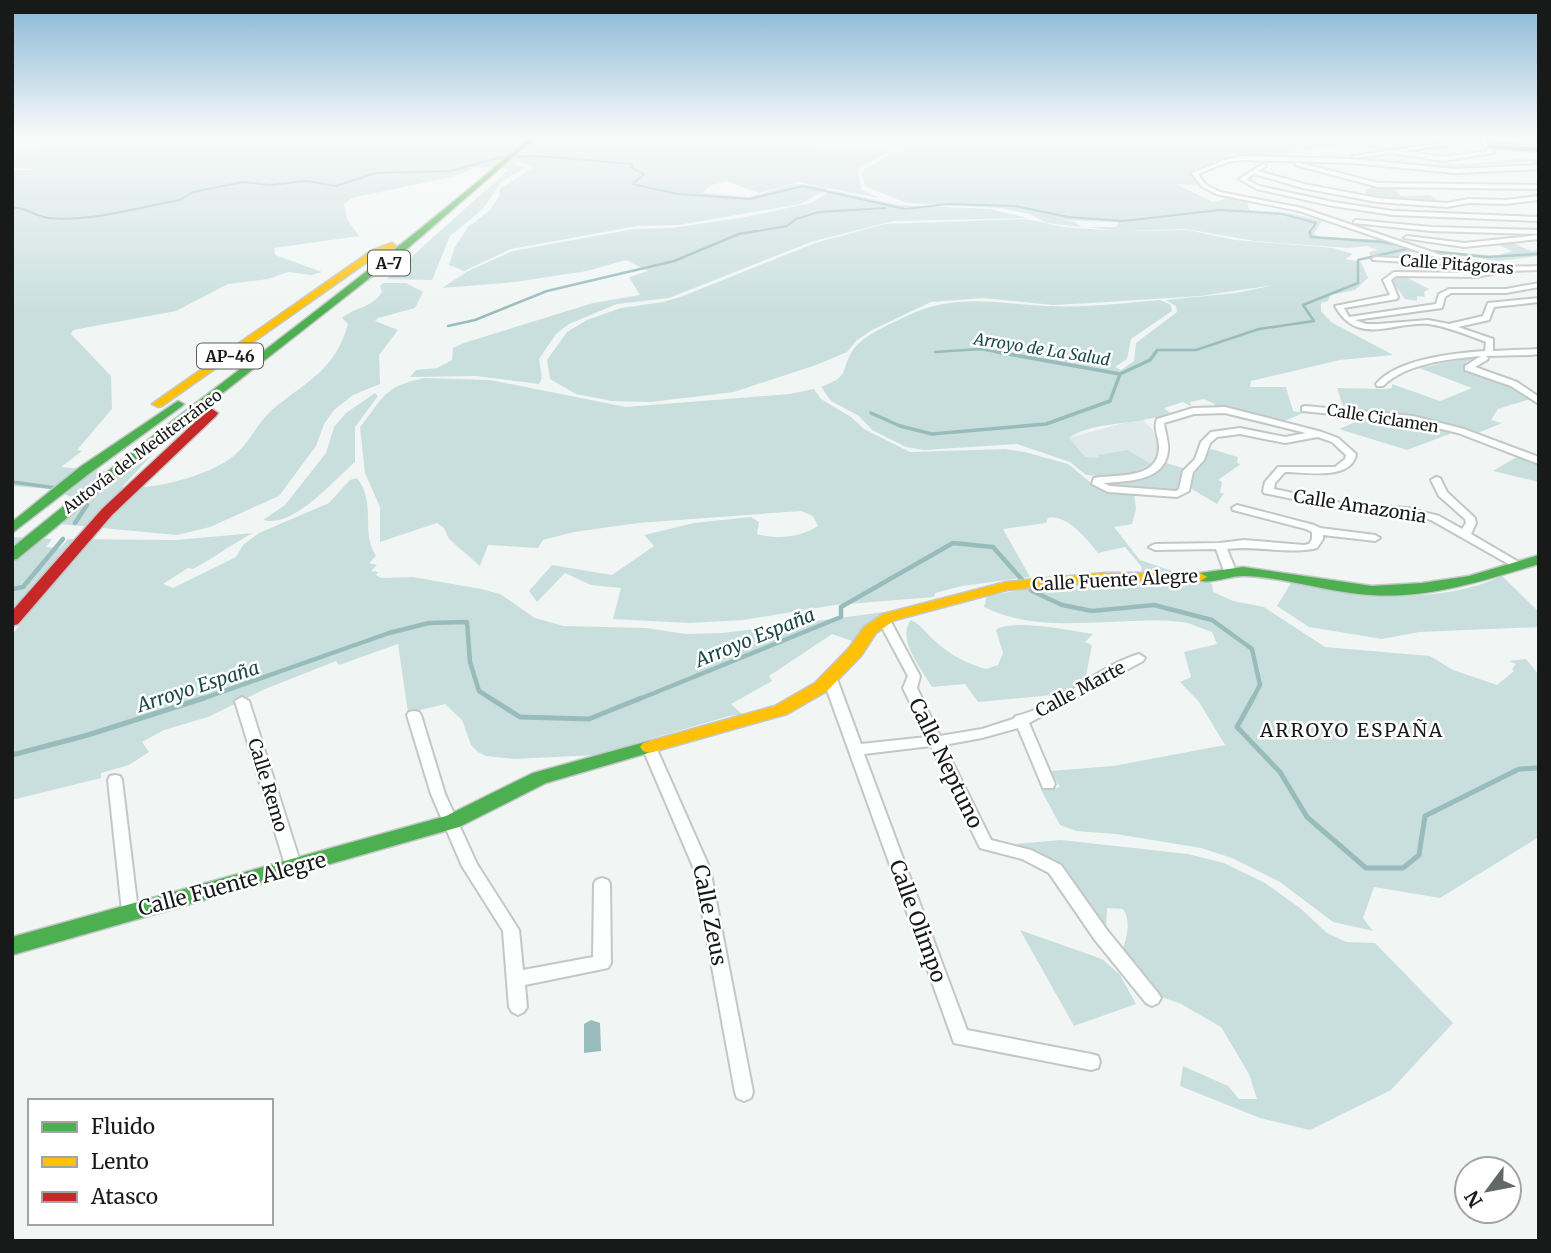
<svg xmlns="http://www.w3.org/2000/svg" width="1551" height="1253" font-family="Merriweather,serif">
  <rect width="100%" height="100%" fill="#f1f6f5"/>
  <polygon fill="#dfe9e9" points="1135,420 1143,420 1152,429 1159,445 1154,462 1140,471 1100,476 1068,438"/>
  <g fill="#c9dfde">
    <path d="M75 137H492C509 147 526 150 544 137H641L667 140 682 137H780L799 143 896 149 860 167 858 173 862 190 879 198 798 182 759 193 726 181 709 186 703 193 749 197 795 184 829 188 801 204 678 225 637 226 511 249 464 271 449 265 455 247 468 227 490 210 499 197 500 189 533 167 517 161 514 165 525 166 524 169 501 182 483 209 450 236 432 280 387 279 509 169 477 167 451 177 352 198 344 204 347 219 359 236 274 248 275 255 322 272 311 275 288 272 268 279 228 284 176 311 73 330 71 334 111 376 112 409 77 450 82 451 61 467 126 473 152 455 122 487C152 491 215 475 238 452 251 440 258 422 272 410 306 381 335 371 348 324L342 318C355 307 372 308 382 292L380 286 383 283H406L423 292 415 308 378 318 375 321 398 330 379 355 380 384 353 395 334 410 324 424 316 446 279 496 210 527 177 535 59 524 72 497 50 489 12 486V170H44L12 168V150Z"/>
    <path d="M785 137H1366L1363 138 1399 149 1384 151 1349 140 1337 144 1340 146 1282 153 1291 155 1284 158 1227 159 1192 171 1198 185 1176 184 1213 202 1228 198 1247 201 1249 210 1289 213 1322 221 1314 233 1318 237 1387 240 1419 251 1399 254 1406 259 1371 258 1369 252 1378 250 1367 246 1348 248 1254 241 1186 229 1120 231 1188 230 1235 240 1333 248 1353 254 1345 259 1361 262 1368 278 1355 290 1330 295 1328 301 1321 303V311L1331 322 1393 355 1340 360 1251 381 1250 387H1286L1293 411 1303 413 1282 422 1216 407 1214 404 1204 399 1190 402 1191 406 1183 402 1164 408 1170 413C1141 425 1091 421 1069 438L1085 457 1100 458 1098 455 1127 450 1152 464 1131 473 1100 476 1086 475 1070 462 1017 444 924 450 906 447 872 430 859 416 831 401 821 387C852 375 839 372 853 350 863 335 892 323 907 316 957 292 996 304 1048 306 1086 308 1123 303 1160 300L1171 305 1172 311 1131 339 1127 359 1115 367 1121 370 1134 361 1136 343 1177 312 1176 306 1166 300 1236 293 1274 285 1201 296 1090 303 1053 305 983 298 931 302 872 330 856 341 847 352 816 365 734 392 651 402 612 401 576 394 550 379 547 360 567 332 587 320 621 308 663 302 683 296 815 243 885 224 1025 219 1064 227 1118 231 1089 227H1116L1119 222 1058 220 1075 222 1081 227 1047 223 1030 214 1001 208 906 203 865 186 861 171 901 148 801 141Z"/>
    <path d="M1300 158C1339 150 1399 161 1440 164 1475 167 1501 157 1539 159V165L1529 161 1460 167 1392 160Z"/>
    <polygon points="1375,186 1392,187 1401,196 1430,195 1443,204 1369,198 1365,192 1368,191 1364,190"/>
    <polygon points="832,190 898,205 990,209 1027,218 893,221 811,242 669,298 617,304 569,324 556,334 539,359 542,378 539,384 476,376 410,377 416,370 437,368 452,360 453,348 464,343 593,303 640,295 629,277 648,271 626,260 587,271 515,282 442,288 468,271 513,251 634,229 672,228 746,217 811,203"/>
    <polygon points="1513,243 1531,251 1539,250 1539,256 1498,261 1429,250 1496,256 1512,251 1497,244"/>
    <polygon points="1402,275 1429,289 1424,292 1425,297 1417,296 1417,301 1405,299 1392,281"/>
    <polygon points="1479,356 1466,362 1464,369 1511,385 1530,399 1498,409 1491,420 1502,423 1478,433 1402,415 1344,409 1337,388 1385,389 1392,388 1392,384 1440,401 1472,388 1419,368"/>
    <path d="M424 378 490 380 626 407 789 394 814 389 821 399 851 417 864 429 910 452 1005 449 1025 452 1068 464 1096 487 1134 493 1136 509 1132 524 1114 527 1140 560 1181 574H1142L1141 566 1125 547 1098 553C1087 539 1067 514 1048 518L1046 523 1003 529 1030 577 962 586 935 593 934 597 835 605 743 620 689 623 613 619 621 588 591 585 565 573 537 602 529 591 552 565 612 575 654 546 644 535 694 523 751 517 759 522 757 534C777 540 801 537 818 526L813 516 801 511 638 523 574 532 543 540 538 548 488 545 480 566 449 539 444 528 437 523 380 542V507L365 473 360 427C385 396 383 387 424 378Z"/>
    <path d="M375 393 378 396 355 427V462C334 480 293 529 263 520L285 505 326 453 334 427 346 413Z"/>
    <polygon points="1367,417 1413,421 1455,432 1407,450 1339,429"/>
    <polygon points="1211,449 1238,457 1237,463 1241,464 1218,480 1222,482 1220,493 1224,493 1217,504 1190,488 1193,471"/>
    <polygon points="1520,455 1539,463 1539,482 1493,471"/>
    <polygon points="1166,463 1183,468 1178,490 1111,487 1102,483 1150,476"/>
    <path d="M357 478C377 503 360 532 376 556L369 563 377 565 371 571 378 572 376 575 381 578 413 577 481 589 500 594 535 618 564 626 646 628 686 634 723 633 892 611 881 617 855 642 832 634 769 676 772 681 731 704 743 715 729 716 596 755 514 759 486 756 478 752 471 745 462 720 445 704 408 713 398 644 339 665 336 661 265 689 208 717 164 730 142 742 149 752 129 765 101 773V778L12 800V635L24 619H12V537L52 539 46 547 60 548 68 539 177 540 253 533C232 544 214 558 193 569L188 568 163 584 173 588 236 557 243 545 259 533 329 503 350 480Z"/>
    <path d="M1502 576 1539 612V627L1419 632 1382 639 1309 627 1277 606 1291 583C1359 596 1437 606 1502 576Z"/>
    <path d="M1122 580C1140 581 1200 578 1212 584L1213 592 1233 601 1264 607 1325 647 1430 656 1453 670 1497 685 1514 671 1512 669 1516 664 1509 661 1526 659 1539 675V837L1440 898 1374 887 1363 918 1373 931 1333 922 1280 882 1232 858 1201 848 1116 834 1076 831 1060 825 1041 790 1060 787 1050 771 1113 766 1225 745 1199 702 1180 682 1191 677 1184 652 1217 644 1212 632C1202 629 1191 623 1181 622 1118 615 1044 637 984 607L987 596 1043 586Z"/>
    <path d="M911 620C923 626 926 634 936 642 950 655 968 664 986 669L998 665 1003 653 996 630C1012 618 1073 631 1093 634L1085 642 1092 645 1086 676 1095 679 1057 699 1052 695 978 702 965 684 932 687C921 668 896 639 911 620Z"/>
    <path d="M1061 840 1188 854 1224 863 1265 883 1300 908 1327 933 1346 942 1375 943 1453 1023 1391 1090 1310 1130 1260 1118 1180 1086 1183 1066 1228 1086 1239 1099H1257L1249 1074 1221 1027 1181 1004 1159 996 1122 952C1126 939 1132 922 1123 909L1107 908 1106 931C1080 889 1064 864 1016 844Z"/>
    <polygon points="1020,930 1102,959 1120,975 1136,1004 1074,1026"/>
  </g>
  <polygon fill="#98bcbc" points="591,1020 600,1023 601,1051 584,1053 584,1024"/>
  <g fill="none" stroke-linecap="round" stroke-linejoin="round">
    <g stroke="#98bcbc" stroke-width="2">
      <path d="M12 208C25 206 36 217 49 218 92 222 138 207 180 200L193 192 243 182 270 185 307 181 336 186 376 173 451 171 501 157 538 156 632 164V168L644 174 632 184 678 194 750 199 803 186 905 209 949 204 1015 206 1068 217 1123 221 1220 210 1282 214 1316 223 1309 233"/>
      <polyline points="746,233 787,226 796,219 819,212 886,208"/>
    </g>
    <g stroke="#98bcbc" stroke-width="2.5">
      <polyline points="1310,231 1311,237 1383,242 1407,247"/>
      <polyline points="1430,251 1487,257 1539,254"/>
      <polyline points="448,326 475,320 547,291 674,261 739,234 756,231"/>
      <polyline points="935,352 981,349 1007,354"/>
      <polyline points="1154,354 1157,350 1196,350 1259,329 1314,321 1303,305 1358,283 1358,260 1411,248"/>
    </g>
    <g stroke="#98bcbc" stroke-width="3.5">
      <polyline points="997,352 1120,374 1150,360 1156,352"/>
      <polyline points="871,413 900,426 932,434 1046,424 1110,401 1120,374"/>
      <polyline points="12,482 56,488"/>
      <polyline points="85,498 87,506"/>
    </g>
    <g stroke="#98bcbc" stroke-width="4.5">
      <polyline points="75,523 87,505"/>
      <polyline points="12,589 23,587 63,539"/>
      <polyline points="199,700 389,633 429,623 467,622 470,662 479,691 493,700"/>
      <polyline points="637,700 841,617 841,607 953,543 993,547 1032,591 1062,605 1092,611 1154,605 1212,620 1252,649 1260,685 1252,700"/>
    </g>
    <g stroke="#98bcbc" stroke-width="5">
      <polyline points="490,698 520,717 589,719 641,698"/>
      <polyline points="1253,698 1237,727 1280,772 1307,817 1366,868 1403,868 1419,855 1425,816 1519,769 1539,768"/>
      <polyline points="12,755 88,735 204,698"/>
    </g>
    <defs>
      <g id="street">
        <polygon points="1438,137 1442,137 1448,145 1402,151 1443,157 1488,151 1480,140 1485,137 1539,140 1539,144 1486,141 1494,153 1443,161 1392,153 1355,158 1352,156 1442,143"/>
        <polygon points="1243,156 1352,159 1456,169 1539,165 1539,169 1456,173 1352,163 1243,160 1228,162 1198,174 1205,184 1220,192 1302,208 1444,256 1493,266 1493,268 1491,269 1441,259 1299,211 1216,194 1201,186 1192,173 1225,160"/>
        <polygon points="1297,162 1378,183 1539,185 1539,189 1378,187 1295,165"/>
        <polygon points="1263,164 1266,166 1258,171 1304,184 1377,198 1447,203 1468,199 1506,200 1539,196 1539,200 1506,204 1468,203 1447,207 1377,202 1303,188 1254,174 1246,179 1259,186 1333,202 1393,211 1539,217 1539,221 1393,215 1333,206 1257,189 1239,179"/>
        <polygon points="1356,220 1431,227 1539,230 1539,234 1431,231 1354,223 1354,221"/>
        <polygon points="1539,235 1539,239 1464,247 1404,238 1407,236 1464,243"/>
        <polygon points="1375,257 1441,260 1444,262 1441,264 1373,260 1372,259"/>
        <path d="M1539 266V270L1507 271 1476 277 1396 276 1391 280 1398 297 1397 299 1344 308 1349 317 1436 304 1439 294 1449 289H1506L1539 283V287L1506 293H1451L1445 297 1442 308 1355 320 1366 324H1378L1428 320 1449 324 1483 316 1488 303 1539 298V302L1494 307 1489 320 1458 327 1493 339V351L1539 349V354L1531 355 1486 356 1488 358 1487 360 1475 367 1517 382 1539 397V404L1511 386 1465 370V366L1481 356C1450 359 1406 363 1383 386H1377L1376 384C1397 359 1454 353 1485 351L1486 342C1468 335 1448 327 1429 324 1393 321 1358 347 1335 306L1390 295 1383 280 1394 272 1476 273 1500 267Z"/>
        <polygon points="1305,406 1413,416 1464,429 1539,457 1539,464 1458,433 1413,422 1302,411 1302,407"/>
        <path d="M1225 407 1322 432 1338 438 1356 454C1352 481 1305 472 1285 472L1275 483 1274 489 1346 504 1408 508 1439 516 1462 529 1466 523 1465 519 1439 496 1431 480 1436 477 1440 478 1447 492 1475 518 1476 523 1471 534 1522 564 1520 566H1512L1431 520 1408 514 1346 510 1264 493 1263 491 1265 482 1278 467H1335L1345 459 1346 455 1332 442 1318 437 1285 443 1240 434 1217 437 1210 443 1204 460 1193 472 1189 491 1177 497 1108 492 1092 484 1094 478C1117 474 1159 480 1159 447 1159 437 1153 429 1157 419L1193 408ZM1225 413 1306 433 1285 437 1240 428 1211 432 1201 442 1195 459 1183 471 1179 489 1176 491 1110 486 1103 483C1126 481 1165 482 1168 451 1169 441 1165 432 1164 423L1194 414Z"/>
        <path d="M1237 505 1314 525 1320 528 1375 535 1380 538 1375 541 1323 535V539L1317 548C1288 555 1257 545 1227 549L1236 571 1230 574 1224 571 1216 549 1155 550 1149 547 1155 544 1220 543 1244 540 1304 545 1309 544 1312 539V532L1306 529 1233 510 1232 508Z"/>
        <path d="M884 616 890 620 920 676 917 688 940 736 982 729 1013 719 1016 716C1060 706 1095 667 1139 654L1145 658 1143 661 1029 723 1055 784 1053 788H1043L1018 728 982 738 944 745 991 840 1031 850 1061 865 1107 930 1158 993 1161 998 1158 1003 1152 1006 1146 1003 1095 940 1049 873 1022 859 980 848 931 746 864 754 967 1030 1091 1054 1098 1056 1100 1062 1098 1068 1091 1070 954 1043 823 679 830 675 837 679 861 744 927 737 903 688 908 676 878 620Z"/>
        <polygon points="242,697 249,701 302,868 300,872 294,874 288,872 286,868 235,701"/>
        <polygon points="414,711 419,712 421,715 445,794 477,864 519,930 523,970 593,957 594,884 596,880 602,878 608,880 610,884 611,963 608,968 525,985 527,1007 524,1012 518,1015 512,1012 509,1007 503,931 462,866 431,794 407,715 409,712"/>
        <polygon points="649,742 654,744 656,747 710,869 753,1092 751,1098 744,1101 737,1098 735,1092 694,869 642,747 644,744"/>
        <polygon points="115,775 120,776 122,780 138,911 136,916 130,918 124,916 122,911 108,780 110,776"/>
      </g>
      <g id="fast">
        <path d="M530 137H536L409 247 146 453 17 559 12 560V548C182 408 364 282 530 137Z"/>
        <polygon points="1488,145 1539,148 1539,152 1486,148"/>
        <polygon points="178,401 184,404 182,406 90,473 12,533 12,522 80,467"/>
        <path d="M1539 555V564C1485 580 1428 599 1371 595 1329 593 1286 577 1244 576 1229 575 1204 588 1193 577L1200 573 1243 567 1372 586 1422 583 1469 576Z"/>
        <polygon points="649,741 655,743 658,747 655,751 546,783 459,827 12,955 12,937 446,816 533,773"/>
      </g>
      <g id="slow">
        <polygon points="392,243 396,246 395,248 377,255 162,406 158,407 152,404 371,251"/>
        <polygon points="1105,573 1200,573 1207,577 1200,581 1105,581 1007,590 895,620 876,633 861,656 827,691 787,714 649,753 643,751 640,747 643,743 775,706 815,683 849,648 864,627 883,614 1006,582"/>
      </g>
      <polygon id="jam" points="212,409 218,413 216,416 112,515 18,624 12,626 12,611 102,509 208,410"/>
    </defs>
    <use href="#street" stroke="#c3c7c6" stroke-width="4"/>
    <use href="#fast" stroke="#c3c7c6" stroke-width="3"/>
    <use href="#slow" stroke="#c3c7c6" stroke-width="3"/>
    <use href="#jam" stroke="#c3c7c6" stroke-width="3"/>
    <use href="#street" fill="#fdfefe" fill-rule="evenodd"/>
    <use href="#fast" fill="#4caf50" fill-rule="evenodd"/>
    <use href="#slow" fill="#ffc107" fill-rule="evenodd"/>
    <use href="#jam" fill="#c62828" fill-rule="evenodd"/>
  </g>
  <linearGradient id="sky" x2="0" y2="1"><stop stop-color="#88b7d6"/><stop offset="0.44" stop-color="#f9fbfa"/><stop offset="1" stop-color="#f9fbfa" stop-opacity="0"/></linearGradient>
  <rect width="1551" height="312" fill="url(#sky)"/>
  <g text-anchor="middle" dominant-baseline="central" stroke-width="5" stroke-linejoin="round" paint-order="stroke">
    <g fill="#fff" stroke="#5d5f5f" stroke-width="2">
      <rect x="368" y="250.5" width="42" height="25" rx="5"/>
      <rect x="197" y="343.5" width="66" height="25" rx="5"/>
    </g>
    <g font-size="16" font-weight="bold" fill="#181a1a">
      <text x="389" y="263">A-7</text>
      <text x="230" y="356">AP-46</text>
    </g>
    <g font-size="16" fill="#181a1a" stroke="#fff">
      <text transform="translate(1457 264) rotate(4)">Calle Pitágoras</text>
      <text transform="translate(1383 418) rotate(9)">Calle Ciclamen</text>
      <text transform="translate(142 451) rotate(-37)">Autovía del Mediterráneo</text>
    </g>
    <g font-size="16" font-style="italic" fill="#194746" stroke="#fff">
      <text transform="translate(1042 349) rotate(9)">Arroyo de La Salud</text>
    </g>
    <g font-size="18" fill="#181a1a" stroke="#fff">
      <text transform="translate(1360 506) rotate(9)">Calle Amazonia</text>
      <text transform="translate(1115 580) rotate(-3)">Calle Fuente Alegre</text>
      <text transform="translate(1080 689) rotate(-28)">Calle Marte</text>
      <text transform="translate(268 785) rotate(73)">Calle Remo</text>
    </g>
    <g font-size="19" font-style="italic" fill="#194746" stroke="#fff">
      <text transform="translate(755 637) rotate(-22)">Arroyo España</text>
      <text transform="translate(198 686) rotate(-18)">Arroyo España</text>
    </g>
    <g font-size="19" letter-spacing="2" fill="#181a1a" stroke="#fff">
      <text x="1352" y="730">ARROYO ESPAÑA</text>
    </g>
    <g font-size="21" fill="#181a1a" stroke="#fff">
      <text transform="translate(946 763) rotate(64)">Calle Neptuno</text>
      <text transform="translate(232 884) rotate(-15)">Calle Fuente Alegre</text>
      <text transform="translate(710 915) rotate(79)">Calle Zeus</text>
      <text transform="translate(918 921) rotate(70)">Calle Olimpo</text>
    </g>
  </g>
  <rect width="1551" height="1253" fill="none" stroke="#181a1a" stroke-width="28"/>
  <rect x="28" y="1099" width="245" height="126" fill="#ffffff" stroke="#a3a3a3" stroke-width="2"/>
  <rect x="42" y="1122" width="35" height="10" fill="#4caf50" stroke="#a3a3a3" stroke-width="2"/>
  <text x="91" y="1134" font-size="21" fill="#181a1a">Fluido</text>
  <rect x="42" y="1157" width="35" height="10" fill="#ffc107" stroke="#a3a3a3" stroke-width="2"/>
  <text x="91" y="1169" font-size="21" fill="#181a1a">Lento</text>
  <rect x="42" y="1192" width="35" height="10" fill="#c62828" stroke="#a3a3a3" stroke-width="2"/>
  <text x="91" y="1204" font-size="21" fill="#181a1a">Atasco</text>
  <g transform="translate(1488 1190) rotate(238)"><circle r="33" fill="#ffffff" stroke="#a3a3a3" stroke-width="2"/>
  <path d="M0-5L12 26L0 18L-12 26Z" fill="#646767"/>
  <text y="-10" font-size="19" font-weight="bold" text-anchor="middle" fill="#181a1a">N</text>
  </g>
</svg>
